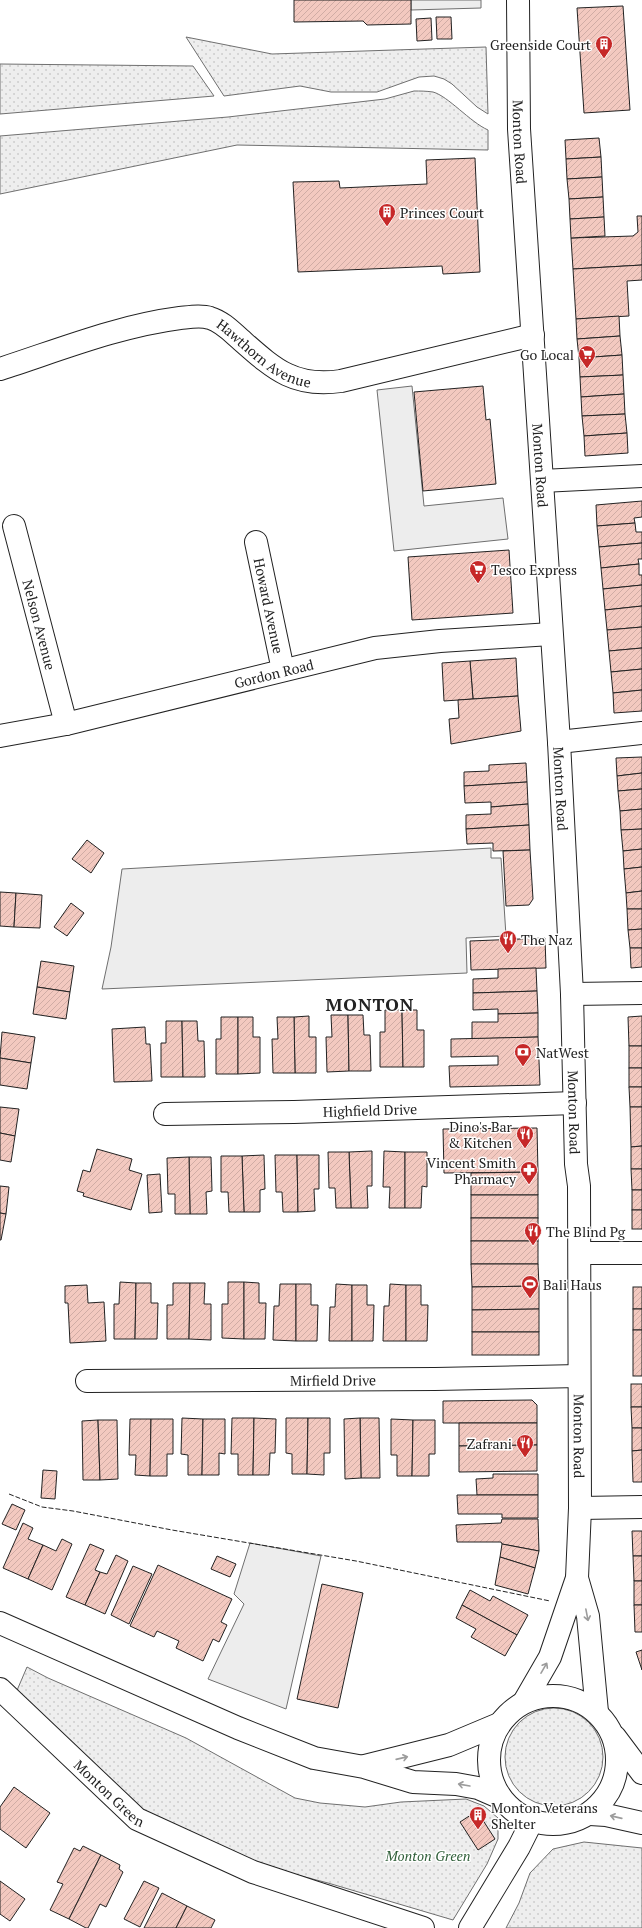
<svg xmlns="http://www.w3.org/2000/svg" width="642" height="1928" font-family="'PT Serif',serif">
  <defs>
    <pattern id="green-dots" width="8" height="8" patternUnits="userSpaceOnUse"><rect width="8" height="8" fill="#eee"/><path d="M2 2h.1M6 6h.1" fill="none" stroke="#ccc" stroke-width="1.8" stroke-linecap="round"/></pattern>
    <pattern id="building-hatch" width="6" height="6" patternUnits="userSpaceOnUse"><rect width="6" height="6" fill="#f3c9c0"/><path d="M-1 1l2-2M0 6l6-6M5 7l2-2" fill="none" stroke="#d0aca5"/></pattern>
  </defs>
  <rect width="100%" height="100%" fill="#fff"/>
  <g fill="url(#green-dots)" stroke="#6f6f6f">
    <polygon points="186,37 272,54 486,47 488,114 477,107 452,84 444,79 434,76 419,77 377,92 331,92 300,86 224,96"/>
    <polygon points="0,64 193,66 214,96 0,114"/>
    <path d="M414 91C420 91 426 91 433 92 448 96 470 122 488 130V150L237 145 0 194V136L228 117 385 99Z"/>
    <polygon points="27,1667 48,1678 186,1738 295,1798 320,1803 365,1807 401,1802 466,1799 484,1806 498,1818 498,1839 487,1864 453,1920 328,1883 243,1861 136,1809 15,1695"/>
    <circle cx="554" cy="1757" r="49"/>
    <polygon points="584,1842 642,1848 642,1928 506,1928 519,1903 530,1873 553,1849"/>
  </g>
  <g fill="#ededed" stroke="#6f6f6f">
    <polygon points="411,0 481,0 481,8 411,10"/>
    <polygon points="412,386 424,506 503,498 508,539 394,551 377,390"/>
    <polygon points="491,848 491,858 501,858 506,936 466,938 467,973 102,989 111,947 122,869"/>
    <polygon points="250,1543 321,1556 286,1709 208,1679 244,1604 234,1594"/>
  </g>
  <g fill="url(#building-hatch)" stroke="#222">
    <polygon points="294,0 411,0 411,24 367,25 363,21 294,22"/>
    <polygon points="623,6 630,110 584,113 577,8"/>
    <polygon points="436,17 451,17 452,39 437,39"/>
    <polygon points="431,18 432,40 417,41 416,19"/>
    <polygon points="599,138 601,157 566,159 565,140"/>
    <polygon points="601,157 602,177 567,179 566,159"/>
    <polygon points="475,158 480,272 443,274 442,266 298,272 293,182 339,181 340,188 427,184 426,160"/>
    <polygon points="602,177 603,197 569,199 567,179"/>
    <polygon points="603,197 604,217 570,219 569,199"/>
    <polygon points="637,216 642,216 642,265 573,269 571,238 633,236 638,232"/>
    <polygon points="604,217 605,236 571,238 570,219"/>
    <polygon points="642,265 642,280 627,281 629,316 576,319 573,269"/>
    <polygon points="619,316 620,336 577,339 576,319"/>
    <polygon points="620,336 622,355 579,358 577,339"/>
    <polygon points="622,355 623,375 580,377 579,358"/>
    <polygon points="623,375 624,394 581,397 580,377"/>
    <polygon points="483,386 486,420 490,419 496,484 423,491 414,392"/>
    <polygon points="624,394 625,414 582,416 581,397"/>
    <polygon points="625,414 627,433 584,436 582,416"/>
    <polygon points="627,433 628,453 585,456 584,436"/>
    <polygon points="642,501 642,517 634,518 635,523 597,526 596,505"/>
    <polygon points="635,523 636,532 642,532 642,543 599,547 597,526"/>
    <polygon points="642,543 642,559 638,559 639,564 601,568 599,547"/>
    <polygon points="509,550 513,613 412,620 408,557"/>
    <polygon points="639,564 639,575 642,575 642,585 603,589 601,568"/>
    <polygon points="642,585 642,606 605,610 603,589"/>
    <polygon points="642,606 642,627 607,630 605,610"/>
    <polygon points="642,627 642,648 609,651 607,630"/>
    <polygon points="642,648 642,669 611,672 609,651"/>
    <polygon points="516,658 518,696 473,699 470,661"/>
    <polygon points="470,661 473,699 444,701 442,663"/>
    <polygon points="642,669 642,690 613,693 611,672"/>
    <polygon points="642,690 642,711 614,713 613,693"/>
    <polygon points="518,696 521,731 451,744 449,719 459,718 458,700"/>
    <polygon points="642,757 642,773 617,776 616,758"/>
    <polygon points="526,763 527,782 464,786 464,772 489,771 489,765"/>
    <polygon points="642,773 642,789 618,791 617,776"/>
    <polygon points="527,782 528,804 491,807 491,802 465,803 464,786"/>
    <polygon points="642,789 642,809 620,811 618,791"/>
    <polygon points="528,804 529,825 466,829 466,815 491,814 491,807"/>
    <polygon points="642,809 642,829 621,830 620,811"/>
    <polygon points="529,825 530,850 493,851 493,843 467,844 466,829"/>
    <polygon points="642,829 642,849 623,851 621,830"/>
    <polygon points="87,840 104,853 91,873 72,859"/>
    <polygon points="642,849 642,867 624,869 623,851"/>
    <polygon points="530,850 533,899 529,905 506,906 503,851"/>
    <polygon points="642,867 642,891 626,893 624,869"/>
    <polygon points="642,891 642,909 627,909 626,893"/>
    <polygon points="0,892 16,893 14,927 0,926"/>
    <polygon points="16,893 42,895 40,928 14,927"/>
    <polygon points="71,903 84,913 67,936 54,927"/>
    <polygon points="627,909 642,909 642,929 628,930"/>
    <polygon points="642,929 642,948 630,948 628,930"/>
    <polygon points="545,938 546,968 471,970 470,941"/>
    <polygon points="630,948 642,948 642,967 631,968"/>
    <polygon points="41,961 74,966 70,992 37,987"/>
    <polygon points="536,968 537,991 473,993 473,979 498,978 498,969"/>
    <polygon points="37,987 70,992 66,1019 33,1014"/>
    <polygon points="537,991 538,1013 498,1014 498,1009 473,1010 473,993"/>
    <polygon points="385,1010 402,1010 403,1067 380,1067 380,1032 385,1032"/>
    <polygon points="402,1010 417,1010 417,1030 424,1030 424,1067 403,1067"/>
    <polygon points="538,1013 538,1037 472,1039 472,1022 498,1022 498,1014"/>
    <polygon points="331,1015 348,1015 349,1071 327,1072 326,1037 332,1037"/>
    <polygon points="348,1015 363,1015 364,1035 370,1035 371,1071 349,1071"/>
    <polygon points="309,1016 309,1037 316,1037 316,1073 295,1073 294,1017"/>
    <polygon points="642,1016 642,1046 629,1046 628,1017"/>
    <polygon points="221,1017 238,1017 238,1074 216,1074 216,1039 221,1039"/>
    <polygon points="238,1017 253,1017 253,1037 260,1037 260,1073 238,1074"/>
    <polygon points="277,1017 294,1017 295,1073 273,1073 272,1039 278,1039"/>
    <polygon points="166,1021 182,1021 183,1077 161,1077 161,1043 166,1043"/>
    <polygon points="182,1021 197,1021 198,1041 204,1041 205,1077 183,1077"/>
    <polygon points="145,1027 146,1044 150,1044 152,1081 114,1082 112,1029"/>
    <polygon points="2,1032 35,1037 31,1063 0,1058"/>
    <polygon points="538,1037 540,1085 450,1087 449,1066 498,1065 498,1056 451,1057 451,1039"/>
    <rect x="629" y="1046" width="13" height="22"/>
    <polygon points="0,1058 31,1063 27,1089 0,1085"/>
    <rect x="629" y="1068" width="13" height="19"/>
    <polygon points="629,1087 642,1087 642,1107 630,1107"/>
    <polygon points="0,1107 19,1109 15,1136 0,1133"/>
    <polygon points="630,1107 642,1107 642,1146 631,1147"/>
    <polygon points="537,1128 538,1172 444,1173 443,1129"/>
    <polygon points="0,1133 15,1136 11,1162 0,1160"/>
    <polygon points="642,1146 642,1169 631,1169 631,1147"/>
    <polygon points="97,1149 132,1159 129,1170 142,1174 131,1210 83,1196 84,1193 77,1191 83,1170 90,1172"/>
    <polygon points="372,1151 372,1186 367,1186 368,1208 351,1208 349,1152"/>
    <polygon points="384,1151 405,1152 405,1208 389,1208 390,1187 383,1187"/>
    <polygon points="328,1152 349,1152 351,1208 336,1208 335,1188 329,1188"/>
    <polygon points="405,1152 427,1152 427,1187 422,1186 421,1208 405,1208"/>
    <polygon points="264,1155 265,1189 260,1190 260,1212 244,1212 242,1156"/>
    <polygon points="275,1155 297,1155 298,1212 283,1212 282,1192 276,1192"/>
    <polygon points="297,1155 319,1155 319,1189 314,1189 315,1211 298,1212"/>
    <polygon points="221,1156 242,1156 244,1212 229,1212 228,1192 221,1192"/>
    <polygon points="189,1157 211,1157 212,1191 206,1192 207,1214 190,1214"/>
    <polygon points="189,1157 190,1214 175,1214 175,1194 168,1194 167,1158"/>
    <polygon points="631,1169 642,1169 642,1190 632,1190"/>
    <polygon points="538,1172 538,1195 471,1195 471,1173"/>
    <polygon points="160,1174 162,1212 149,1213 147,1175"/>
    <polygon points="0,1186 9,1187 6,1214 0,1213"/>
    <rect x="632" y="1190" width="10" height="20"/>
    <rect x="471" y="1195" width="67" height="23"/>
    <rect x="632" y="1210" width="10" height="19"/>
    <polygon points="0,1213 6,1214 1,1240 0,1240"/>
    <rect x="471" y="1218" width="67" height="23"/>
    <rect x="471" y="1241" width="67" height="23"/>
    <polygon points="471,1264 538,1264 539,1286 472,1287"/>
    <polygon points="120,1282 136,1283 135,1339 114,1339 114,1304 119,1304"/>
    <polygon points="228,1282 244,1282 244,1339 222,1338 222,1304 228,1304"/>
    <polygon points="244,1282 259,1283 259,1303 266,1303 265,1339 244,1339"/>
    <polygon points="136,1283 151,1283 151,1303 158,1303 157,1339 135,1339"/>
    <polygon points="173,1283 190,1283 189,1339 167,1339 167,1305 173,1305"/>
    <polygon points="190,1283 205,1283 204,1304 211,1304 211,1340 189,1339"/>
    <polygon points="280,1284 296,1284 296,1341 273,1340 274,1306 279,1306"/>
    <polygon points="296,1284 311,1284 311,1305 318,1305 317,1341 296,1341"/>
    <polygon points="336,1284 352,1285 352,1341 329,1341 330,1307 335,1307"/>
    <polygon points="390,1284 406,1285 406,1341 383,1341 384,1306 389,1306"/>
    <polygon points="87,1285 88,1303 104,1302 106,1341 70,1343 68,1303 65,1303 65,1286"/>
    <polygon points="352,1285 367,1285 367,1305 374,1305 373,1341 352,1341"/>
    <polygon points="406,1285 421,1285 421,1305 428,1305 427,1341 406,1341"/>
    <polygon points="539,1286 539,1309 472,1310 472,1287"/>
    <rect x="633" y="1287" width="9" height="22"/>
    <polygon points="539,1309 539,1332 472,1332 472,1310"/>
    <rect x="633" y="1309" width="9" height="21"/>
    <rect x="633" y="1330" width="9" height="46"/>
    <rect x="472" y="1332" width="67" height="23"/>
    <rect x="631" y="1384" width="11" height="23"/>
    <polygon points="532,1400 537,1405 537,1423 443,1423 443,1401"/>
    <polygon points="631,1407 642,1407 642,1428 632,1428"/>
    <polygon points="182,1418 203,1419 202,1475 188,1475 188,1455 181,1454"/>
    <polygon points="232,1418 254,1418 253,1475 238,1475 238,1454 231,1454"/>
    <polygon points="254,1418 276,1419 275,1453 270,1453 269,1475 253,1475"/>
    <polygon points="286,1418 308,1418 307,1474 292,1474 292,1454 286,1453"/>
    <polygon points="308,1418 330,1418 330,1453 324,1453 324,1475 307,1474"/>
    <polygon points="360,1418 379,1418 380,1478 361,1478"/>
    <polygon points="360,1418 361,1478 345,1479 344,1419"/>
    <polygon points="130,1419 151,1419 150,1476 135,1475 136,1455 129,1455"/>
    <polygon points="151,1419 173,1419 173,1454 167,1454 167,1476 150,1476"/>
    <polygon points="203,1419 225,1419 225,1454 219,1453 219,1475 202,1475"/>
    <polygon points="391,1419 413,1420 412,1476 397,1476 397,1455 391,1455"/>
    <polygon points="98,1420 100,1480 83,1480 82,1421"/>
    <polygon points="98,1420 117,1420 118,1479 100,1480"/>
    <polygon points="413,1420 435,1420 435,1454 429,1454 429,1476 412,1476"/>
    <polygon points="459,1423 537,1423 537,1445 459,1446"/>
    <polygon points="632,1428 642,1428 642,1450 632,1451"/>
    <polygon points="537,1445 537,1471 459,1472 459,1446"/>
    <polygon points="642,1450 642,1482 633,1482 632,1451"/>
    <polygon points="43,1470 57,1471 55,1499 41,1498"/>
    <polygon points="493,1474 538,1474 538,1495 477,1495 476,1479 493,1478"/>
    <polygon points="457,1495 538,1495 538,1518 502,1518 502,1514 458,1514"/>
    <polygon points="12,1504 25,1510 16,1530 2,1524"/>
    <polygon points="502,1519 538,1519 539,1551 502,1544 501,1542 457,1542 456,1525 501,1523"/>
    <polygon points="23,1523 33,1528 28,1539 43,1545 28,1579 3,1568"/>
    <polygon points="632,1531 642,1531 642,1556 633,1556"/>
    <polygon points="62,1539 72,1544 52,1590 28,1579 43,1545 56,1551"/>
    <polygon points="90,1544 104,1550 95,1570 100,1572 85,1605 66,1597"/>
    <polygon points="502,1544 539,1551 535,1568 500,1557"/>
    <polygon points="116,1555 128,1561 105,1614 85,1605 100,1572 107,1574"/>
    <polygon points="217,1556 236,1564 230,1577 211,1569"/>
    <polygon points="633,1556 642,1556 642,1581 634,1581"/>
    <polygon points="500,1557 535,1568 528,1594 495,1585"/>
    <polygon points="158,1565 232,1599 221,1622 227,1625 219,1642 213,1639 203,1661 176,1648 179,1641 157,1631 154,1637 130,1626"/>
    <polygon points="133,1566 152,1574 129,1624 111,1615"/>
    <rect x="634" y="1581" width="8" height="24"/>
    <polygon points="322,1584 363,1593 338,1708 297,1699"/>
    <polygon points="470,1590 490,1601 493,1596 528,1615 517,1635 462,1605"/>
    <polygon points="462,1605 517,1635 505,1656 471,1637 476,1629 456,1618"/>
    <polygon points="634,1605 642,1605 642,1632 635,1632"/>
    <polygon points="642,1650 642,1670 636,1652"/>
    <polygon points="14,1787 50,1813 26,1848 0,1829 0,1807"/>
    <polygon points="477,1811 495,1839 478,1850 460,1822"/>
    <polygon points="83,1846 101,1855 69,1919 50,1910 63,1884 57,1882 74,1848 80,1851"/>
    <polygon points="101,1855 120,1865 119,1869 123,1872 106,1907 100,1904 88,1928 86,1928 69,1919"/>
    <polygon points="0,1881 25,1899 10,1921 0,1914"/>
    <polygon points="144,1881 159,1888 140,1927 124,1919"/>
    <polygon points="162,1893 187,1906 176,1928 144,1928"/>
    <polygon points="187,1906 215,1920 211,1928 176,1928"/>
  </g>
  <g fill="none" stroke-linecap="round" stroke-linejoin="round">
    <defs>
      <g id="street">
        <path id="s1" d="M0 369C59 350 118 326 180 318 190 317 201 315 210 318 221 321 231 331 240 339 273 368 293 388 341 381L533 335"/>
        <polyline points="542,481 642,476"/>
        <path id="s2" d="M14 526 66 724"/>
        <path id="s3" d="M256 542 283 670"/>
        <path id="s4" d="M0 736 66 724 375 648 440 641 551 634"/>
        <polyline points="559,742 642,733"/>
        <polyline points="572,994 642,993"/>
        <path id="s5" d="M165 1114 294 1112 575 1103"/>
        <polyline points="580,1253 642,1253"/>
        <path id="s6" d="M87 1381 435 1379 579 1376"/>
        <polyline points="580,1508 642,1507"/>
        <path id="s7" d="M0 1689 137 1819 253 1872 423 1928"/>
        <polyline points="470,1928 519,1847 532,1821"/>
      </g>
      <g id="secondary">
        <path id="s8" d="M518 0 519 129 559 742 572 994 576 1164 579 1186 580 1508 577 1578 550 1657 524 1702"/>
        <polyline points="577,1578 588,1616 597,1712"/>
        <polyline points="0,1623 238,1728 314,1758 364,1767 413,1782 456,1784 478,1788 501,1798"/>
        <circle cx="553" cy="1760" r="64"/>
        <polyline points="615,1737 642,1773"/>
        <polyline points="365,1766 449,1745 499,1724"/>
        <polyline points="590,1814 606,1815 642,1823"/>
      </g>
    </defs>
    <use href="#street" stroke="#222" stroke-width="24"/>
    <use href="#secondary" stroke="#222" stroke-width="24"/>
    <use href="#street" stroke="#fff" stroke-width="22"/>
    <use href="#secondary" stroke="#fff" stroke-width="22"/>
    <polyline stroke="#222" stroke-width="1" stroke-dasharray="5 2" stroke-linecap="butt" points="9,1494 42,1507 73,1511 172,1530 356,1561 550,1601"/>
  </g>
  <defs><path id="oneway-shaft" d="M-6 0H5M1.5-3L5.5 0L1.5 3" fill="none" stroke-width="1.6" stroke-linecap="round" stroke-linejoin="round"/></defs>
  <g stroke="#9c9c9c">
    <use href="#oneway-shaft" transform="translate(587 1615) rotate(79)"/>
    <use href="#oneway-shaft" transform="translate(544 1668) rotate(-60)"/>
    <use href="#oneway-shaft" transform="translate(402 1758) rotate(-13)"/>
    <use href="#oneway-shaft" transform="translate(464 1785) rotate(-170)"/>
    <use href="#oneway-shaft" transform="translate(616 1817) rotate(-167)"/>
  </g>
  <defs>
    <symbol id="building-pin" viewBox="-11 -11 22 30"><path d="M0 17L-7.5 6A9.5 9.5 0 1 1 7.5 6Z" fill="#c62828" stroke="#fff"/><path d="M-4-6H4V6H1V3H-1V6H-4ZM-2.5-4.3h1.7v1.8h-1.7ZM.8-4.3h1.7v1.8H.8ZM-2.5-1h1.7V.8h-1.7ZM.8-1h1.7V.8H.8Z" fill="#fff"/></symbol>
    <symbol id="supermarket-pin" viewBox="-11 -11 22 30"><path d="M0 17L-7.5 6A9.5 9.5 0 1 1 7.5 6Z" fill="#c62828" stroke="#fff"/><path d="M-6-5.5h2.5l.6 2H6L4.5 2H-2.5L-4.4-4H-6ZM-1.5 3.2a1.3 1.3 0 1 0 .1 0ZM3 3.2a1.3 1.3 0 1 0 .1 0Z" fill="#fff"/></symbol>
    <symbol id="restaurant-pin" viewBox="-11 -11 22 30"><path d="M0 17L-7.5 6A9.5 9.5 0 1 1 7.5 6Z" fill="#c62828" stroke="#fff"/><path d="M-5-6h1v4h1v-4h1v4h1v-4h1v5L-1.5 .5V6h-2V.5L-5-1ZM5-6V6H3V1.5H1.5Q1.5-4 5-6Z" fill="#fff"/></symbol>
    <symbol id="bank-pin" viewBox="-11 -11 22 30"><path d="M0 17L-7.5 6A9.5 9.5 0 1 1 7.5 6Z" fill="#c62828" stroke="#fff"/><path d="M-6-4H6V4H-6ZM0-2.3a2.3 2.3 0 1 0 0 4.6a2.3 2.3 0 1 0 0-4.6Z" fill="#fff"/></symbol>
    <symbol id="pharmacy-pin" viewBox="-11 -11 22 30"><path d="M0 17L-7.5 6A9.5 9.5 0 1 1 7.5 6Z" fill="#c62828" stroke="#fff"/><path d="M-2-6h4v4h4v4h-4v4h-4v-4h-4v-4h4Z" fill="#fff"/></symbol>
    <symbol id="stadium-pin" viewBox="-11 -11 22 30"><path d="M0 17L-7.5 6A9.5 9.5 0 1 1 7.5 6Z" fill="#c62828" stroke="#fff"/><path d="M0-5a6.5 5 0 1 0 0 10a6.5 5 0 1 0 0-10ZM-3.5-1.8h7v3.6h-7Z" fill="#fff"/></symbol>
  </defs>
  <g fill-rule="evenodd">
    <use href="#building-pin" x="594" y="34" width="20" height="27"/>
    <use href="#building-pin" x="377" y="202" width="20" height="27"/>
    <use href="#supermarket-pin" x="577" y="344" width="20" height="27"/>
    <use href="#supermarket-pin" x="468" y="559" width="20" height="27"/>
    <use href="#restaurant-pin" x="498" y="929" width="20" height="27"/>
    <use href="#bank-pin" x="513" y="1042" width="20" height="27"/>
    <use href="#restaurant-pin" x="515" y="1124" width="20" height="27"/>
    <use href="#pharmacy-pin" x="519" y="1160" width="20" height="27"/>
    <use href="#restaurant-pin" x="523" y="1221" width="20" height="27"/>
    <use href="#stadium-pin" x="520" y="1274" width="20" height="27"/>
    <use href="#restaurant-pin" x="515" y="1433" width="20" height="27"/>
    <use href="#building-pin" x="468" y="1805" width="20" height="27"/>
  </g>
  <g text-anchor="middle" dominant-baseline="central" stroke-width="3" stroke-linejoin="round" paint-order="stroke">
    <g font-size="14" fill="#222" stroke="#fff" text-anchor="start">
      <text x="591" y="44" text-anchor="end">Greenside Court</text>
      <text x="400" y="212">Princes Court</text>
      <text x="574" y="354" text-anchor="end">Go Local</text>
      <text x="491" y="569">Tesco Express</text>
      <text x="521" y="939">The Naz</text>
      <text x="536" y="1052">NatWest</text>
      <text x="512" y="1126" text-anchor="end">Dino's Bar<tspan x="512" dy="16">&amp; Kitchen</tspan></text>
      <text x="516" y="1162" text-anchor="end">Vincent Smith<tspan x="516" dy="16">Pharmacy</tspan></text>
      <text x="546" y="1231">The Blind Pg</text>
      <text x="543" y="1284">Bali Haus</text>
      <text x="512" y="1443" text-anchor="end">Zafrani</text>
      <text x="491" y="1807">Monton Veterans<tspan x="491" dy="16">Shelter</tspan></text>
    </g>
    <g font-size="14" fill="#222" stroke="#fff">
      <text stroke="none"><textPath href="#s8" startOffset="142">Monton Road</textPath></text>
      <text stroke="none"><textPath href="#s1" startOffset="283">Hawthorn Avenue</textPath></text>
      <text stroke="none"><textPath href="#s8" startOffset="466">Monton Road</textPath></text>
      <text stroke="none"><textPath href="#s3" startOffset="65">Howard Avenue</textPath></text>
      <text stroke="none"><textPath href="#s2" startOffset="102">Nelson Avenue</textPath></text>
      <text stroke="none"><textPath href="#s4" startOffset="281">Gordon Road</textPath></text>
      <text stroke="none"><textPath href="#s8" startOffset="790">Monton Road</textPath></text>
      <text stroke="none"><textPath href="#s5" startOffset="205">Highfield Drive</textPath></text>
      <text stroke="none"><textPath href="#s8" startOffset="1114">Monton Road</textPath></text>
      <text stroke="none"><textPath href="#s6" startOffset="246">Mirfield Drive</textPath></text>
      <text stroke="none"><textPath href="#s8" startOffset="1438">Monton Road</textPath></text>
      <text stroke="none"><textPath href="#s7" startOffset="151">Monton Green</textPath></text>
    </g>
    <g font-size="14" font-style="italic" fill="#2f5e38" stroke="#fff">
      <text x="428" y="1855">Monton Green</text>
    </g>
    <g font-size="18" font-weight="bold" letter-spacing="1" fill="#222" stroke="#fff">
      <text x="370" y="1004">MONTON</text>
    </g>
  </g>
</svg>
